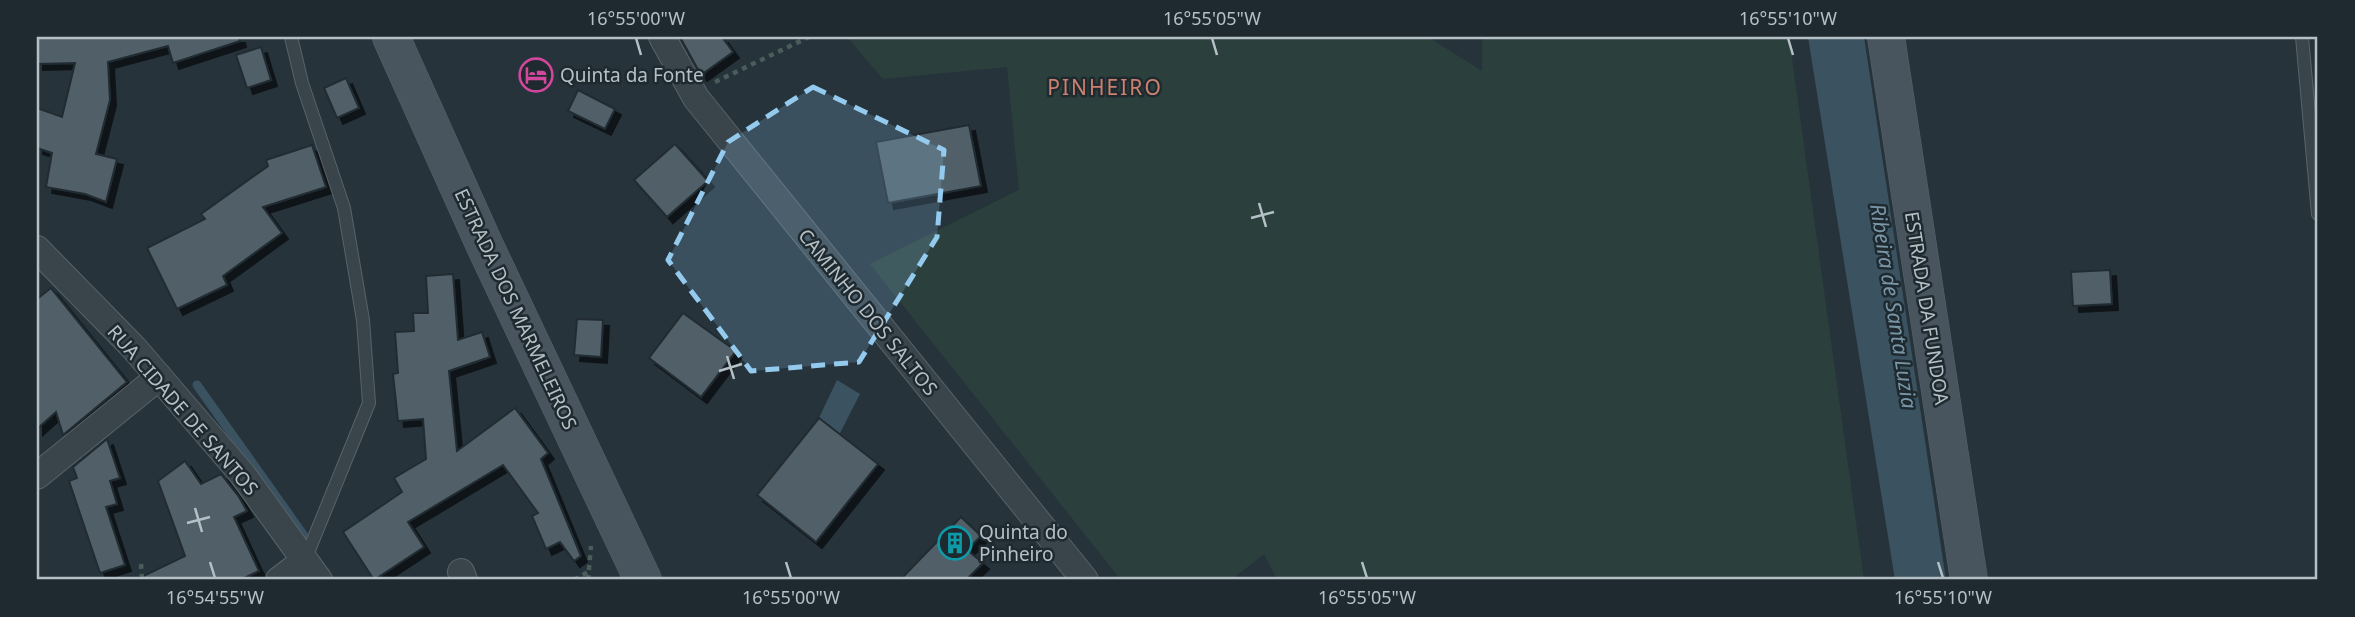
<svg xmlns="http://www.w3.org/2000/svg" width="2355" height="617" font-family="'Noto Sans',sans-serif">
  <defs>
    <filter id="shadow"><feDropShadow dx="6" dy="6" stdDeviation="0" flood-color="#0009"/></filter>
  </defs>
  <rect width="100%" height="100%" fill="#26333b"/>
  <polygon fill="#2b403c" points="847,37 1428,37 1482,71 1482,37 1789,37 1864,580 1277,580 1264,554 1231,580 1121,580 870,264 1019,190 1007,67 883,79"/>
  <g fill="#3b5360">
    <polygon points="1808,37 1864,37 1946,580 1895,580"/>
    <polygon points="837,380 860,394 839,435 819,418"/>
  </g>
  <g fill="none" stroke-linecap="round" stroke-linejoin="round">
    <polyline stroke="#3b5360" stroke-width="9" points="197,385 307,540"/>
  </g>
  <g fill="#516068" stroke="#212c32" stroke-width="2" filter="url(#shadow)">
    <polygon points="37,37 239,37 240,41 173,63 168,46 108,62 110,100 96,154 117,159 106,202 85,194 46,187 52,153 37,148 37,108 62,117 75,63 37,64"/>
    <polygon points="680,37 722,37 733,52 701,75"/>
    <polygon points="261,47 271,80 247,88 236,55"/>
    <polygon points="346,78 359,108 337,118 324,88"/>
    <polygon points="578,90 615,109 605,129 568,111"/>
    <polygon points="969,125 981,186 888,203 876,142"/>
    <polygon points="675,144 708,181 667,217 634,180"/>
    <polygon points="312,145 326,187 263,207 282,233 223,276 227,285 177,309 147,248 205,219 201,214 268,166 266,160"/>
    <polygon points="2110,270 2112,304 2073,306 2071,272"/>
    <polygon points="453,274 458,340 482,332 490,357 449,371 457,451 515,408 548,453 541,459 581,556 574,561 560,542 546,549 532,516 538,513 503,465 408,522 424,547 374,580 343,532 402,492 394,478 426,459 423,419 398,421 393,374 398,373 395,332 414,331 413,313 428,313 426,276"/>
    <polygon points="51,288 127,382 63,435 56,412 37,429 37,299"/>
    <polygon points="683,313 736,351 701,397 649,358"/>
    <polygon points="577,319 603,320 601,357 574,355"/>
    <polygon points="819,418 878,464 816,542 757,495"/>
    <polygon points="107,439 120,478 110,481 117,504 106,507 125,565 100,573 69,481 77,478 73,467"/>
    <polygon points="185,461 201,484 221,474 239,497 247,511 234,517 259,571 240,580 135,580 185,556 158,481"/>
    <polygon points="961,517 981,536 967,550 983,563 966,580 900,580"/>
  </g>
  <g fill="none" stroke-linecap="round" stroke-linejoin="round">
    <defs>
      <g id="lane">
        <polyline points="291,37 302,83 344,208 363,320 369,403 305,560"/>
        <polyline points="2302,37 2318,214"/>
      </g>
      <g id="street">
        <polyline points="662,37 696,98 1085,580"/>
        <polyline points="37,249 134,348 243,475 319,580"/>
        <polyline points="37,476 159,377"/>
        <polyline points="461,572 464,580"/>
        <polyline points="279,580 304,561"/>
      </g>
      <g id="secondary">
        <polyline points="391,37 485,246 643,580"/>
        <polyline points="1886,37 1969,580"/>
      </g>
    </defs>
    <use href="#lane" stroke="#586369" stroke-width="14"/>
    <use href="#street" stroke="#586369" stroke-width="28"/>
    <use href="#secondary" stroke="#586369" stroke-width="38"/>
    <g stroke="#4a5d5a" stroke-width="4.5" stroke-dasharray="5 5" stroke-linecap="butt">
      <polyline points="715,82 809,37"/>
      <polyline points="141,564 142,580"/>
      <polyline points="574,580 588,572"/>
      <polyline points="588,580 591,546"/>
    </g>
    <use href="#lane" stroke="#3a454b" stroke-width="12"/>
    <use href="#street" stroke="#3a454b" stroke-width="26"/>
    <use href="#secondary" stroke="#48555e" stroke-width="37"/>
  </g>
  <path fill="#93caee" fill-opacity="0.2" stroke="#93caee" stroke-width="5" stroke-dasharray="14 9" stroke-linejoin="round" d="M813 87 944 150 937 237 859 362 751 371 668 260 728 142Z"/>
  <path fill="none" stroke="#b5c0c6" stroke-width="2.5" d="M636 38 641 55M1212 38 1217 55M1788 38 1793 55M1259 203 1266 227M1251 218 1274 212M727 356 734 379M719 371 742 364M195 508 202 532M187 523 210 517M210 562 215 578M786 562 791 578M1362 562 1367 578M1938 562 1943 578"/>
  <defs>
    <symbol id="hotel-ring" viewBox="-11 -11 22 22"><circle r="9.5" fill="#1f2a30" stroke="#d1479c" stroke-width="1.5"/><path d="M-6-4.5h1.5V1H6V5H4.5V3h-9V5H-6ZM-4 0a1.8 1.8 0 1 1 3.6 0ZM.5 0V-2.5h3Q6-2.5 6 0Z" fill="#d1479c"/></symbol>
    <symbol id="building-ring" viewBox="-11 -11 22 22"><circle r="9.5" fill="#1f2a30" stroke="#0f9aa8" stroke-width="1.5"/><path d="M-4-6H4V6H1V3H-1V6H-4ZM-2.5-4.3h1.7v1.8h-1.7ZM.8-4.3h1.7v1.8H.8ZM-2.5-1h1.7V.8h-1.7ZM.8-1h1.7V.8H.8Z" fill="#0f9aa8"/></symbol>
  </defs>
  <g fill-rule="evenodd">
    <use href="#hotel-ring" x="517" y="56" width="38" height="38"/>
    <use href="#building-ring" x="936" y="524" width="38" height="38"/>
  </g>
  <g text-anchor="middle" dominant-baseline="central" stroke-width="5" stroke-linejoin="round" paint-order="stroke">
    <g font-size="19" fill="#b5c0c6" stroke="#1f2a30" text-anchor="start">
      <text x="560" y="75">Quinta da Fonte</text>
      <text x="979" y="532">Quinta do<tspan x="979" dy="22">Pinheiro</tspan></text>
    </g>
    <g font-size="19" fill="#b5c0c6" stroke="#1f2a30">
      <text transform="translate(1927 308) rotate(81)">ESTRADA DA FUNDOA</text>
      <text transform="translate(516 309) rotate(65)">ESTRADA DOS MARMELEIROS</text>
      <text transform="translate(868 312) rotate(51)">CAMINHO DOS SALTOS</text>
      <text transform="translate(183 410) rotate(49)">RUA CIDADE DE SANTOS</text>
    </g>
    <g font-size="21" letter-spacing="2" fill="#ca816d" stroke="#1f2a30">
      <text x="1105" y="87">PINHEIRO</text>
    </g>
    <g font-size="21" font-style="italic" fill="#7996a7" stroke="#1f2a30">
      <text transform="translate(1894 306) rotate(81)">Ribeira de Santa Luzia</text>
    </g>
  </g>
  <rect width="2355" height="617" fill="none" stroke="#1f2a30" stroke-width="77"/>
  <rect x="38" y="38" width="2278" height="540" fill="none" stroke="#b5c0c6" stroke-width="2.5"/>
  <g font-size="18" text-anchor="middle" fill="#b5c0c6">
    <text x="636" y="25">16°55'00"W</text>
    <text x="1212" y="25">16°55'05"W</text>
    <text x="1788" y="25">16°55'10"W</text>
    <text x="215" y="604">16°54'55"W</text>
    <text x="791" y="604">16°55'00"W</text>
    <text x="1367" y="604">16°55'05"W</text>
    <text x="1943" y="604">16°55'10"W</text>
  </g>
</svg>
